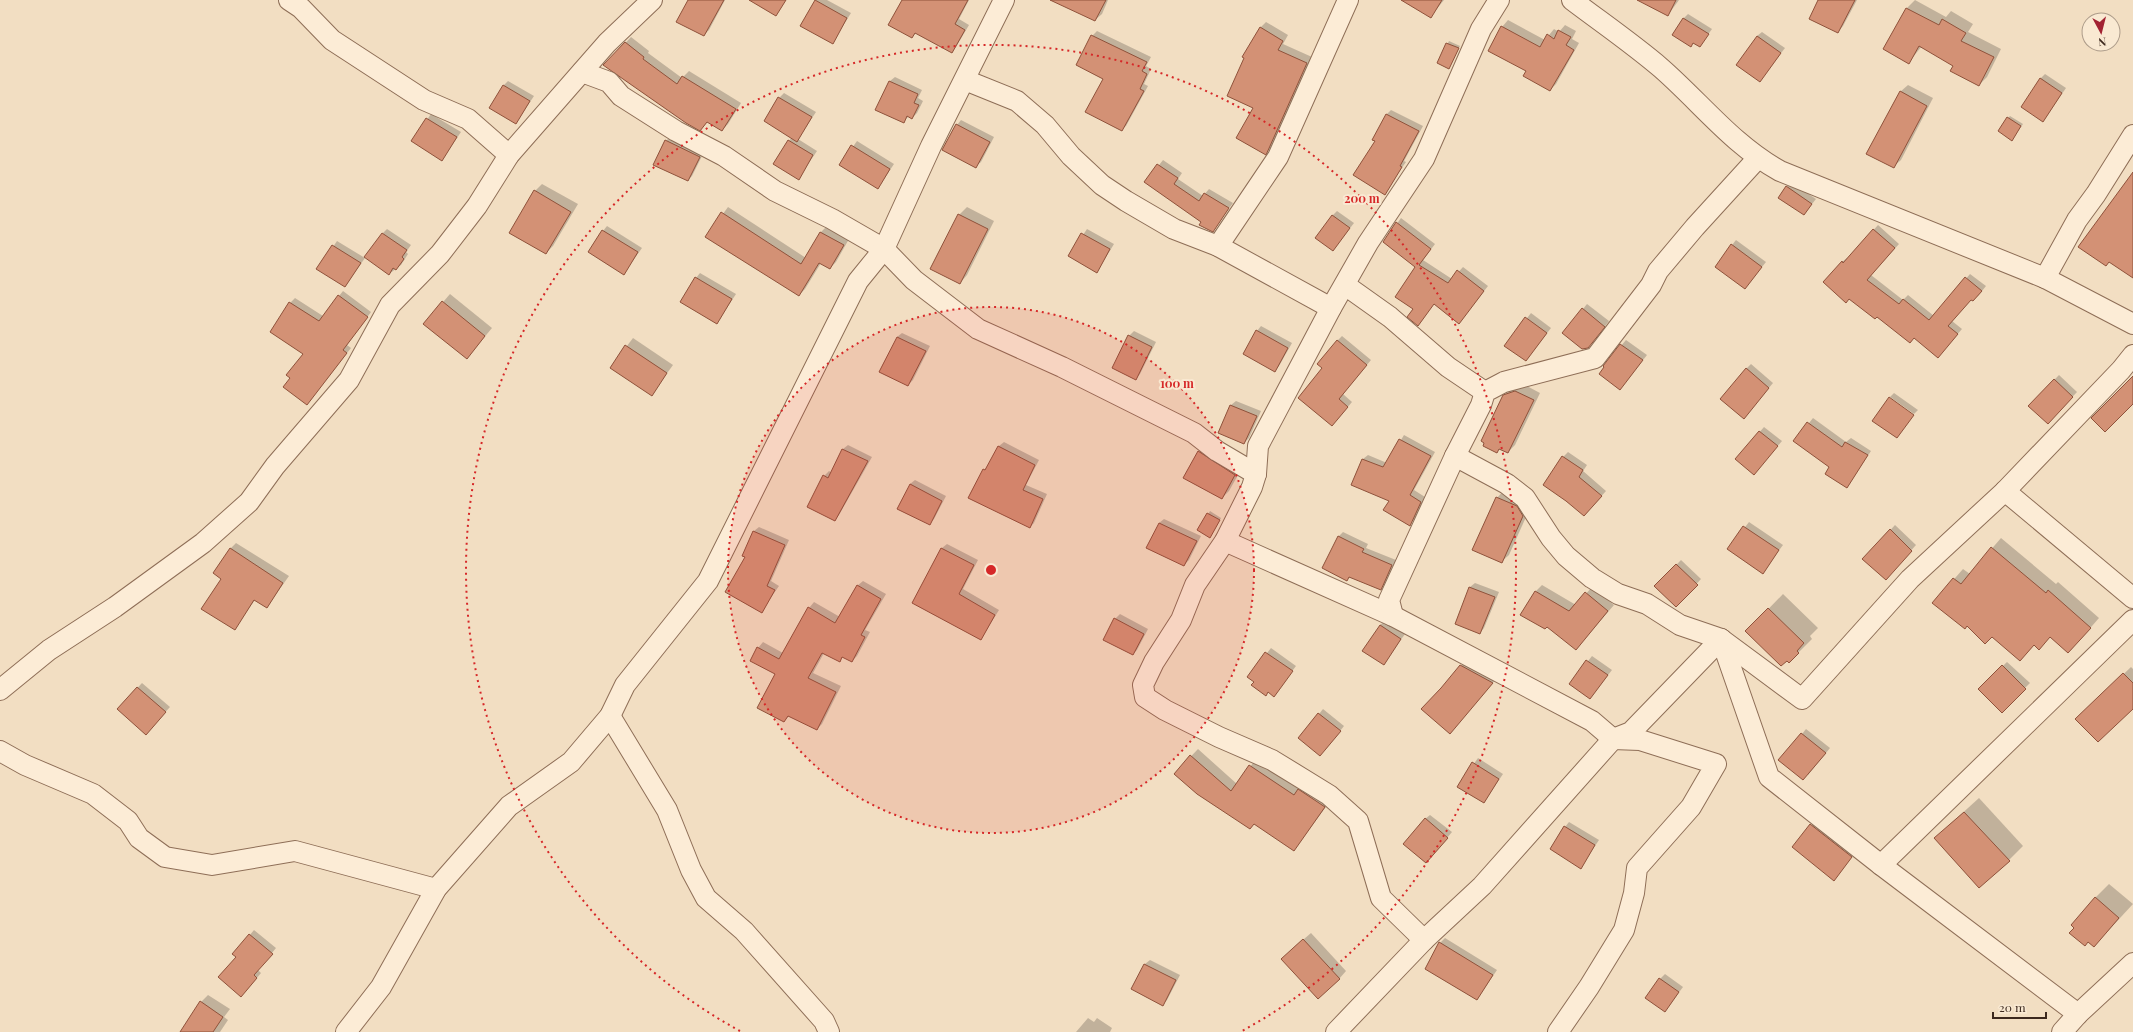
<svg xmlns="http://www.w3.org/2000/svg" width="2133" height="1032" font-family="'Playfair Display',serif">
  <rect width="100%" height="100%" fill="#f2dec2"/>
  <g fill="#0003">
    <polygon points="689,0 725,0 709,30 704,35"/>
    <polygon points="816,0 827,0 851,13 833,42"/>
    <polygon points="903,0 969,0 959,19 969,25 956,47 952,52 916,33 912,37"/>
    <polygon points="1054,0 1108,0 1102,14 1095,20"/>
    <polygon points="1403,0 1444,0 1431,16"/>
    <polygon points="1639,0 1679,0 1668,15"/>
    <polygon points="1819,0 1857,0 1843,26 1838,32"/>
    <polygon points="1915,0 1946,17 1951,11 1973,24 1968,32 2001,49 1987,77 1979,85 1954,65 1922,46 1909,62 1884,49 1907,8"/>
    <polygon points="1688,14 1712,29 1700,46 1683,19"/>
    <polygon points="1508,20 1545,40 1554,29 1559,32 1565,25 1576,31 1572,39 1579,43 1556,84 1550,90 1528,70 1502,27"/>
    <polygon points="1266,22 1288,35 1283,44 1312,57 1271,148 1265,154 1255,107 1260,28"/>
    <polygon points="1097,31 1151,57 1146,66 1151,69 1144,84 1148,86 1126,126 1121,130 1092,36"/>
    <polygon points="1762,32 1785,48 1760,80 1757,36"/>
    <polygon points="631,37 649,51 648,53 682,78 689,71 741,103 728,124 722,130 708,121 700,130 605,65"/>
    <polygon points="1449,41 1460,46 1449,68 1438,63"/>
    <polygon points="2045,74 2066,88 2043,121 2040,79"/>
    <polygon points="895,77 922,90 918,98 923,101 917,113 912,118 909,116 903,122 877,109 890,81"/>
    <polygon points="508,81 534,96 516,123 503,86"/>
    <polygon points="1908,85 1933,98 1901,160 1893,167 1900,92"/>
    <polygon points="784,93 816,112 798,139 817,151 798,179 789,141 792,137 779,98"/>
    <polygon points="1391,110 1423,126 1404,161 1406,162 1384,193 1376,141 1373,139 1387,114"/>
    <polygon points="431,114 461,132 442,160 412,141"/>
    <polygon points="2010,116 2023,124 2014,137 2008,118"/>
    <polygon points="961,120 994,137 981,162 976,166 957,125"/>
    <polygon points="671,136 704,152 692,176 688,180 666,141"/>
    <polygon points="857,141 894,164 878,188 840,165"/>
    <polygon points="1163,160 1182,173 1178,179 1203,196 1209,189 1233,203 1213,230 1146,182"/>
    <polygon points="1791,182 1816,199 1804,214 1787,187"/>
    <polygon points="542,184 578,204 553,246 546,253 535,191"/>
    <polygon points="728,207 806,258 820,233 826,227 849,239 836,262 830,268 821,263 805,289 799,295 706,237"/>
    <polygon points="967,207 994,221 967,275 960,283 932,269 959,215"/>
    <polygon points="1337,211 1354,223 1333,250 1332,216"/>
    <polygon points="1401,218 1435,244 1423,260 1452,279 1463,267 1488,286 1463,318 1434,303 1415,309 1416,267 1384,242"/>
    <polygon points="1878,225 1899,244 1871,275 1903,300 1908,295 1934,316 1970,274 1986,286 1978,296 1971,299 1952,321 1962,329 1942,352 1877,316 1849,298 1842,262 1847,258 1848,259"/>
    <polygon points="607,226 642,248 624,273 603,231"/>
    <polygon points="387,229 411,245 406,252 408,254 401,265 389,274 383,233"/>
    <polygon points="1087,229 1114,244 1097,272 1069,256"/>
    <polygon points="1736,240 1766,262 1745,288 1732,245"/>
    <polygon points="337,241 365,258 345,286 318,269"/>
    <polygon points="700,273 736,294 717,323 696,278"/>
    <polygon points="343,291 371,312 347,345 351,348 307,404 291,378 305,353 290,303 295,298 323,316"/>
    <polygon points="450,294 492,328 467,358 424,324"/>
    <polygon points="1587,304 1609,321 1593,342 1583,309"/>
    <polygon points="1531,313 1551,328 1530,355 1506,345"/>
    <polygon points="1261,326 1292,343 1279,366 1275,371 1257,331"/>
    <polygon points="1134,331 1156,342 1140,374 1136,379 1129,336"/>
    <polygon points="902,333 930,346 913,380 908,385 897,337"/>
    <polygon points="1342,336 1371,360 1343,394 1352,402 1337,420 1323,368 1337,341"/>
    <polygon points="633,338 673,365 652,394 611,367"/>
    <polygon points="1626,340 1647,355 1620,389 1604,366"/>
    <polygon points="1751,364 1773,383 1748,413 1746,369"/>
    <polygon points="2059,375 2077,392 2048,423 2029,406"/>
    <polygon points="1523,384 1540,393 1515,445 1508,452 1500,448 1497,452 1504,396 1512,388"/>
    <polygon points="1894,393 1918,410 1914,414 1890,397"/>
    <polygon points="1236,401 1261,411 1249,438 1244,443 1219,432 1231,405"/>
    <polygon points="1813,418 1846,442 1851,438 1871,451 1847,487 1830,467 1795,441"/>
    <polygon points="1764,427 1782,441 1758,469 1736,459"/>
    <polygon points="1404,435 1435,452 1414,490 1425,497 1414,520 1409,524 1390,500 1352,484 1363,459 1368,455 1387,463"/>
    <polygon points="1004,442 1039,460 1026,485 1047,494 1034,523 1030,527 984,470 989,465 999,446"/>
    <polygon points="1206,444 1242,468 1229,491 1222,498 1185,478 1199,452"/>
    <polygon points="848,445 872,457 839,515 835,520 824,476 829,471 832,473 843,449"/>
    <polygon points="1568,452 1587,465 1583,471 1606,491 1589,510 1567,500 1563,457"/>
    <polygon points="915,480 946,496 934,519 929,524 910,484"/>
    <polygon points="1504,490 1530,508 1509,555 1501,562 1497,498"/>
    <polygon points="1210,511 1221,518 1212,534 1199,530"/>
    <polygon points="1164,519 1201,536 1189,560 1184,565 1159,523"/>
    <polygon points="1749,522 1783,545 1762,573 1728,549"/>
    <polygon points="1895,525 1916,545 1890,574 1864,559"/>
    <polygon points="759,527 789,540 771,581 779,586 761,612 747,557 743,555 754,531"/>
    <polygon points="1343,532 1368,544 1366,548 1396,560 1385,584 1381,589 1350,577 1347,580 1338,537"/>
    <polygon points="2001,538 2056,584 2058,582 2099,618 2078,642 2051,636 2039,649 2034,645 2020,660 1992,635 1967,625 1934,602 1963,569 1970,574"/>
    <polygon points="236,543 289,576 267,607 255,600 234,629 222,578 230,549"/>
    <polygon points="947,544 978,560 963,589 999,610 981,639 913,603 942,548"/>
    <polygon points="1681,560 1701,579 1676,606 1656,586"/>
    <polygon points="863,581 886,594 865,630 870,632 857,656 852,661 843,656 839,660 824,653 813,673 841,686 822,724 817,729 789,716 784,721 777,674 758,648 763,642 783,653 809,608 814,602 840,617 857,586"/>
    <polygon points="1475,583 1499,592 1484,628 1480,633 1470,587"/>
    <polygon points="1542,585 1576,605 1592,587 1614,605 1576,649 1536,591"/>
    <polygon points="1783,594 1818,628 1810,636 1812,639 1789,662 1747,631"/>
    <polygon points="1120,614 1148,629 1137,650 1133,654 1115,619"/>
    <polygon points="1385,621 1405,634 1384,663 1380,625"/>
    <polygon points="1271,648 1296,666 1274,695 1269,691 1265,695 1255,682 1248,677"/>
    <polygon points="1592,656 1612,670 1590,698 1570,684"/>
    <polygon points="1466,660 1497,678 1454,728 1442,689"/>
    <polygon points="2007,662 2030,683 2002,711 1979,689"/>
    <polygon points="2131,667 2133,669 2133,708 2077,719"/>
    <polygon points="142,683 170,707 150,729 118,709"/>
    <polygon points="1323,709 1344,726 1325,750 1319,714"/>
    <polygon points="1806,729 1830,748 1808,775 1802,734"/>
    <polygon points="1198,749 1237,784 1256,759 1331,800 1294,850 1255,823 1250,828 1175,773"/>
    <polygon points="1478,758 1503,774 1484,802 1458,786"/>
    <polygon points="1979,798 2023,846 2009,860 1935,838"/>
    <polygon points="1430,815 1452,832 1431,857 1425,819"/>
    <polygon points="1818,818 1858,849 1834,879 1793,847"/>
    <polygon points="1569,822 1599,840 1581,867 1565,827"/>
    <polygon points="2109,884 2133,904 2094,946 2095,898"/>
    <polygon points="254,930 276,948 258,970 261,973 246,991 237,957 234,954"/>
    <polygon points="1311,933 1346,971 1339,979 1289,952"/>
    <polygon points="1445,938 1497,970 1477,999 1440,943"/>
    <polygon points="1150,960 1180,975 1167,1000 1163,1004 1133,989 1145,964"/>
    <polygon points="1665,974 1683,987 1665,1011 1660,979"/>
    <polygon points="208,995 230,1009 224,1017 228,1020 220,1032 181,1032 201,1002"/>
    <polygon points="1088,1018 1094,1022 1097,1018 1112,1028 1110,1032 1076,1032"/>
  </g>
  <g fill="#d39175" stroke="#8f523b">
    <polygon points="688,0 724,0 704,36 676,22"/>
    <polygon points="749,0 786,0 776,16"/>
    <polygon points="815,0 847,18 833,44 800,26"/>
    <polygon points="902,0 968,0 955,24 965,30 952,53 915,33 912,38 888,25"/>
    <polygon points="1050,0 1106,0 1095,21"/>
    <polygon points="1401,0 1442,0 1431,18"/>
    <polygon points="1637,0 1676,0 1668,16"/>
    <polygon points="1818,0 1855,0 1838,33 1809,19"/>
    <polygon points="1906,8 1939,25 1942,19 1966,33 1961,41 1994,57 1979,86 1950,71 1953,66 1919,46 1909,64 1883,49"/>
    <polygon points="1683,18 1709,34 1700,47 1693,43 1691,47 1672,35"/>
    <polygon points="1501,26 1540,47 1547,34 1554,39 1558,30 1571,37 1566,45 1574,50 1550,91 1523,76 1526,71 1488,51"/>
    <polygon points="1260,27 1283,41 1278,50 1307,63 1266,155 1236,138 1253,108 1227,96 1244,58 1242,57"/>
    <polygon points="1091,35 1147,62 1142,71 1147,74 1140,89 1144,91 1122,131 1085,112 1103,79 1076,65"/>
    <polygon points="1757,36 1781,53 1760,82 1736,65"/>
    <polygon points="625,42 644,57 643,59 677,84 682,76 736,109 722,131 707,122 700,131 686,123 603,65"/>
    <polygon points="1446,43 1459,48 1449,69 1437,63"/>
    <polygon points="2040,78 2062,93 2043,122 2021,107"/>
    <polygon points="889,81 918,94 914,103 919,105 912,119 907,116 904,123 875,110"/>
    <polygon points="503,85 530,101 516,124 489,108"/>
    <polygon points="1900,91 1927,106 1894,168 1866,154"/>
    <polygon points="778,97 812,117 797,142 764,121"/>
    <polygon points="1386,114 1419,131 1400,166 1402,167 1385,195 1353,175 1375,141 1372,140"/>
    <polygon points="2007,117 2021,126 2012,141 1998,131"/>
    <polygon points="426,118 457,137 442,161 411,141"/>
    <polygon points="956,124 990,142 976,168 942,150"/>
    <polygon points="665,140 700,157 688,181 653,165"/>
    <polygon points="788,140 813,155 799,180 773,164"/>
    <polygon points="851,145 890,169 878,189 839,165"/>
    <polygon points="1157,164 1178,178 1174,184 1199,201 1204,193 1229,208 1213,232 1199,225 1201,222 1144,182"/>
    <polygon points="2133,172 2133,278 2109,262 2106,266 2078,247"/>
    <polygon points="1786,186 1812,204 1804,215 1778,198"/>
    <polygon points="534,190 571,212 546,254 509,233"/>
    <polygon points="721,212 801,264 820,232 844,245 830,269 819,263 799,296 705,237"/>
    <polygon points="958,214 988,229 960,284 930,269"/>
    <polygon points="1332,215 1350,228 1333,251 1315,238"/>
    <polygon points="1396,222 1431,249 1419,265 1448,283 1457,270 1484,291 1459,324 1434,304 1418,326 1407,317 1413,309 1395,297 1415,267 1383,242"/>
    <polygon points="1873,229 1895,248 1867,280 1899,304 1903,299 1929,320 1965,277 1982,291 1973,301 1971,300 1948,326 1958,334 1938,358 1914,338 1910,343 1877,317 1875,319 1849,299 1846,303 1823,282 1842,261 1843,263"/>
    <polygon points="602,230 638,252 624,275 588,252"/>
    <polygon points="382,233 407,250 402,257 404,259 396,270 393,268 389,275 364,257"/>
    <polygon points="1081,233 1110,249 1097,273 1068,256"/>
    <polygon points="1731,244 1762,267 1745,289 1715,267"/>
    <polygon points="332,245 361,263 345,287 316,269"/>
    <polygon points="695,277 732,299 717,324 680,302"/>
    <polygon points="338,295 368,317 343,350 347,353 307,405 283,387 290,378 286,375 303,354 270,332 289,302 319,321"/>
    <polygon points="442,301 485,336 467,359 423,324"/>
    <polygon points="1582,308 1605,327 1588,348 1582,349 1562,333"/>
    <polygon points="1525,317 1547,333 1526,361 1504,346"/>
    <polygon points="1256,330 1288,348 1275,372 1243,354"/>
    <polygon points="1128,335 1152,347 1136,380 1112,368"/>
    <polygon points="897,337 926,351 908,386 879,372"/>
    <polygon points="1337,340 1367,365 1339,399 1348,407 1332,426 1298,398 1322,368 1317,364"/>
    <polygon points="1620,344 1643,360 1620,390 1599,374 1604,367 1603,366"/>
    <polygon points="625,345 667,373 652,396 610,368"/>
    <polygon points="1746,368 1769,388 1744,419 1720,399"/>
    <polygon points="2133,376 2133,404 2105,432 2091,418"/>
    <polygon points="2054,379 2073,397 2048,424 2028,406"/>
    <polygon points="1515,391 1534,400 1508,453 1499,449 1497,453 1483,446 1484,443 1481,441 1503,395"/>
    <polygon points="1889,397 1914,415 1897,438 1872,421"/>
    <polygon points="1230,405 1257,416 1244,444 1218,433"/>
    <polygon points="1807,422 1842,447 1845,442 1868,455 1847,488 1825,474 1829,467 1793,441"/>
    <polygon points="1759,431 1778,446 1754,475 1735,459"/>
    <polygon points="1399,439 1431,456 1410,495 1421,502 1410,526 1383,510 1389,501 1351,485 1362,459 1383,467"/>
    <polygon points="998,446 1035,465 1023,490 1043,499 1030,528 968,498 983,469 985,470"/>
    <polygon points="842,449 868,461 835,521 807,507 823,475 828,478"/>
    <polygon points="1198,451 1235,475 1222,499 1183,478"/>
    <polygon points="1562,456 1583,470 1579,477 1602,496 1584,516 1566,501 1543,485"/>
    <polygon points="910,484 942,501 930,525 897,509"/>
    <polygon points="1496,497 1517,506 1523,516 1502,563 1472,550"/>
    <polygon points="1207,513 1220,520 1210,538 1197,530"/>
    <polygon points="1159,523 1197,541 1184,566 1146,548"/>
    <polygon points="1743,526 1779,550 1763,574 1727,549"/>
    <polygon points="1890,529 1912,551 1886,580 1862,559"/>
    <polygon points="753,531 785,545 767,586 775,590 762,613 725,592 745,557 742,556"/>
    <polygon points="1338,536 1364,549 1362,552 1392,565 1381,590 1349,577 1347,581 1322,568"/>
    <polygon points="1991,547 2046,593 2048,590 2091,628 2068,653 2050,637 2039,650 2034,645 2020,661 1992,637 1985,644 1967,626 1965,629 1932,603 1953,578 1961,584"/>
    <polygon points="230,548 283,583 267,608 254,600 235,630 201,609 221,579 213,573"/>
    <polygon points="941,548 974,565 959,594 995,615 981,640 912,603"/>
    <polygon points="1676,564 1698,585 1676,607 1654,586"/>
    <polygon points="857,585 881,599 861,635 865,637 852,662 842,657 840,662 822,653 808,678 836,692 817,730 788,716 784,722 757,708 775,674 750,661 757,647 779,659 808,607 835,623"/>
    <polygon points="1469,587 1495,597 1480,634 1455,624"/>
    <polygon points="1535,591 1569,611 1585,592 1608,611 1576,650 1547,627 1545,629 1520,615"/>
    <polygon points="1768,608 1804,643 1797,651 1799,653 1789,663 1787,661 1781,666 1745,631"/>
    <polygon points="1114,618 1144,634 1133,655 1103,640"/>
    <polygon points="1380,625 1401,639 1384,665 1362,651"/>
    <polygon points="1265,652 1293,671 1274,697 1268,692 1266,696 1251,685 1254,682 1247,677"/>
    <polygon points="1586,660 1608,675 1590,699 1569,684"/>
    <polygon points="1460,665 1493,683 1450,734 1421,709 1441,688"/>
    <polygon points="2002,665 2026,689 2002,713 1978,689"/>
    <polygon points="2123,673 2133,683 2133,709 2098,742 2075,719"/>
    <polygon points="137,687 166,712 146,735 117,709"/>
    <polygon points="1318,713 1341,731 1320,756 1298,738"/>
    <polygon points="1801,733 1826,753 1803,780 1778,760"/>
    <polygon points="1190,755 1231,791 1249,765 1294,795 1298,789 1325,807 1294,851 1254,824 1250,829 1197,794 1174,774"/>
    <polygon points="1472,762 1499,779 1484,803 1457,787"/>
    <polygon points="1964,812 2010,861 1979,888 1934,838"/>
    <polygon points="1425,818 1448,838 1426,863 1403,844"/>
    <polygon points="1810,824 1852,857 1834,881 1792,847"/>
    <polygon points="1564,826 1595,845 1581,869 1550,849"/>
    <polygon points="2095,897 2119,918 2094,947 2088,942 2085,946 2069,933 2074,928 2071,925"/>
    <polygon points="249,934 273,954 254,975 257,978 241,997 218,977 236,957 232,954"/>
    <polygon points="1303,939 1340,979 1318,999 1281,959"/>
    <polygon points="1439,942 1493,975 1477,1000 1425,969"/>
    <polygon points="1144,964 1176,980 1163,1006 1131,989"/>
    <polygon points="1659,978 1679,992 1665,1012 1645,998"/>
    <polygon points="200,1001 223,1017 213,1032 180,1032"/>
  </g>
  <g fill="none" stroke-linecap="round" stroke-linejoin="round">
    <defs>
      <g id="street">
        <polyline points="289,0 301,8 332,40 424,100 468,119 509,155"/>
        <path d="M1572 0C1601 22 1633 44 1661 68 1701 103 1733 145 1780 171L2045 278 2133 324"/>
        <polyline points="582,72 609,82 621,96 676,131 724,156 775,191 832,219 884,249 914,280 978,329 1062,367 1194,433 1217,451 1256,474"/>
        <polyline points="965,80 1017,101 1045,125 1071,156 1102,185 1126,201 1174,229 1218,246 1331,308"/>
        <polyline points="1218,246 1278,157 1348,0"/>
        <polyline points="2045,278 2077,220 2096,194 2133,135"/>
        <polyline points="1345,285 1390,317 1448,367 1485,392"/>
        <polyline points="1455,456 1507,484 1525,498 1551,538 1566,556 1592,578 1618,594 1647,604 1680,625 1721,639 1802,699 1910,579 2005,491 2121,370 2133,355"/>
        <polyline points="2005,491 2133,598"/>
        <polyline points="1225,541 1393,616 1592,721 1613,739 1640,740 1716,764 1691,807 1637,868 1634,893 1624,930 1589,987 1558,1032"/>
        <polyline points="1393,616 1389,600 1455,456 1481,405 1485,392 1504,382 1595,358 1651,285 1658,271 1695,227 1757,159"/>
        <polyline points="1721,639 1769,777 1881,865 2078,1014"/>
        <polyline points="0,690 49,650 115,607 203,543 249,502 275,466 349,380 390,305 440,254 477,206 509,155 607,43 652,0"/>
        <polyline points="610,716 667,810 691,870 706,898 744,931 824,1021 829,1032"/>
        <polyline points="0,751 25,765 93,794 128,821 139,838 165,857 212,865 295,851 436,889"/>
        <polyline points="1881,865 2133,620"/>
        <polyline points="1424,940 1381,898 1358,821 1329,795 1272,760 1219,737 1165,710 1145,697 1143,685 1154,662 1181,620 1195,585 1225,541 1252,487 1256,474 1258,446 1331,308 1368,243 1424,159 1481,29 1499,0"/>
        <polyline points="346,1032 381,987 436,889 509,806 571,762 610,716 625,685 708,581 858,281 884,249 931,146 1004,0"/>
        <polyline points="1336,1032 1424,940 1482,886 1613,739 1631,732 1721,639"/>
        <polyline points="2062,1032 2078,1014 2133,963"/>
      </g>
    </defs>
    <use href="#street" stroke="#8e6e57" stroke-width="22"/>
    <use href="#street" stroke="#fcecd6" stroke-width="20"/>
  </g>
  <circle cx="991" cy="570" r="263" fill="#d62828" fill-opacity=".12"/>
  <g fill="none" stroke="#d62828" stroke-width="2" stroke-dasharray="2 4">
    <circle cx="991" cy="570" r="263"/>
    <path d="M740 1031A525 525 0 1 1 1242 1031"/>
  </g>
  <circle cx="991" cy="570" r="6" fill="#d62828" stroke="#f9e9d2" stroke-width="2"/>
  <g font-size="12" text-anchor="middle" font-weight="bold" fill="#d62828" stroke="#f9e9d2" stroke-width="4" stroke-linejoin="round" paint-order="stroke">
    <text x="1362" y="203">200 m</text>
    <text x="1177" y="388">100 m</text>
  </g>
  <g transform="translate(2101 32) rotate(173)"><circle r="19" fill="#f9e9d2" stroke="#ad9c8a"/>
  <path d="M0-3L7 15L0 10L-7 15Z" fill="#a22232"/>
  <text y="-6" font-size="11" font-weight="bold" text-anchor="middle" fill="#3c281d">N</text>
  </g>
  <path d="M1993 1012v6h53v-6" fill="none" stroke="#3c281d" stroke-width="2"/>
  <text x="1999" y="1012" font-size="12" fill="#3c281d" stroke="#f9e9d2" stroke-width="3" paint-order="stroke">20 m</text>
</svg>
